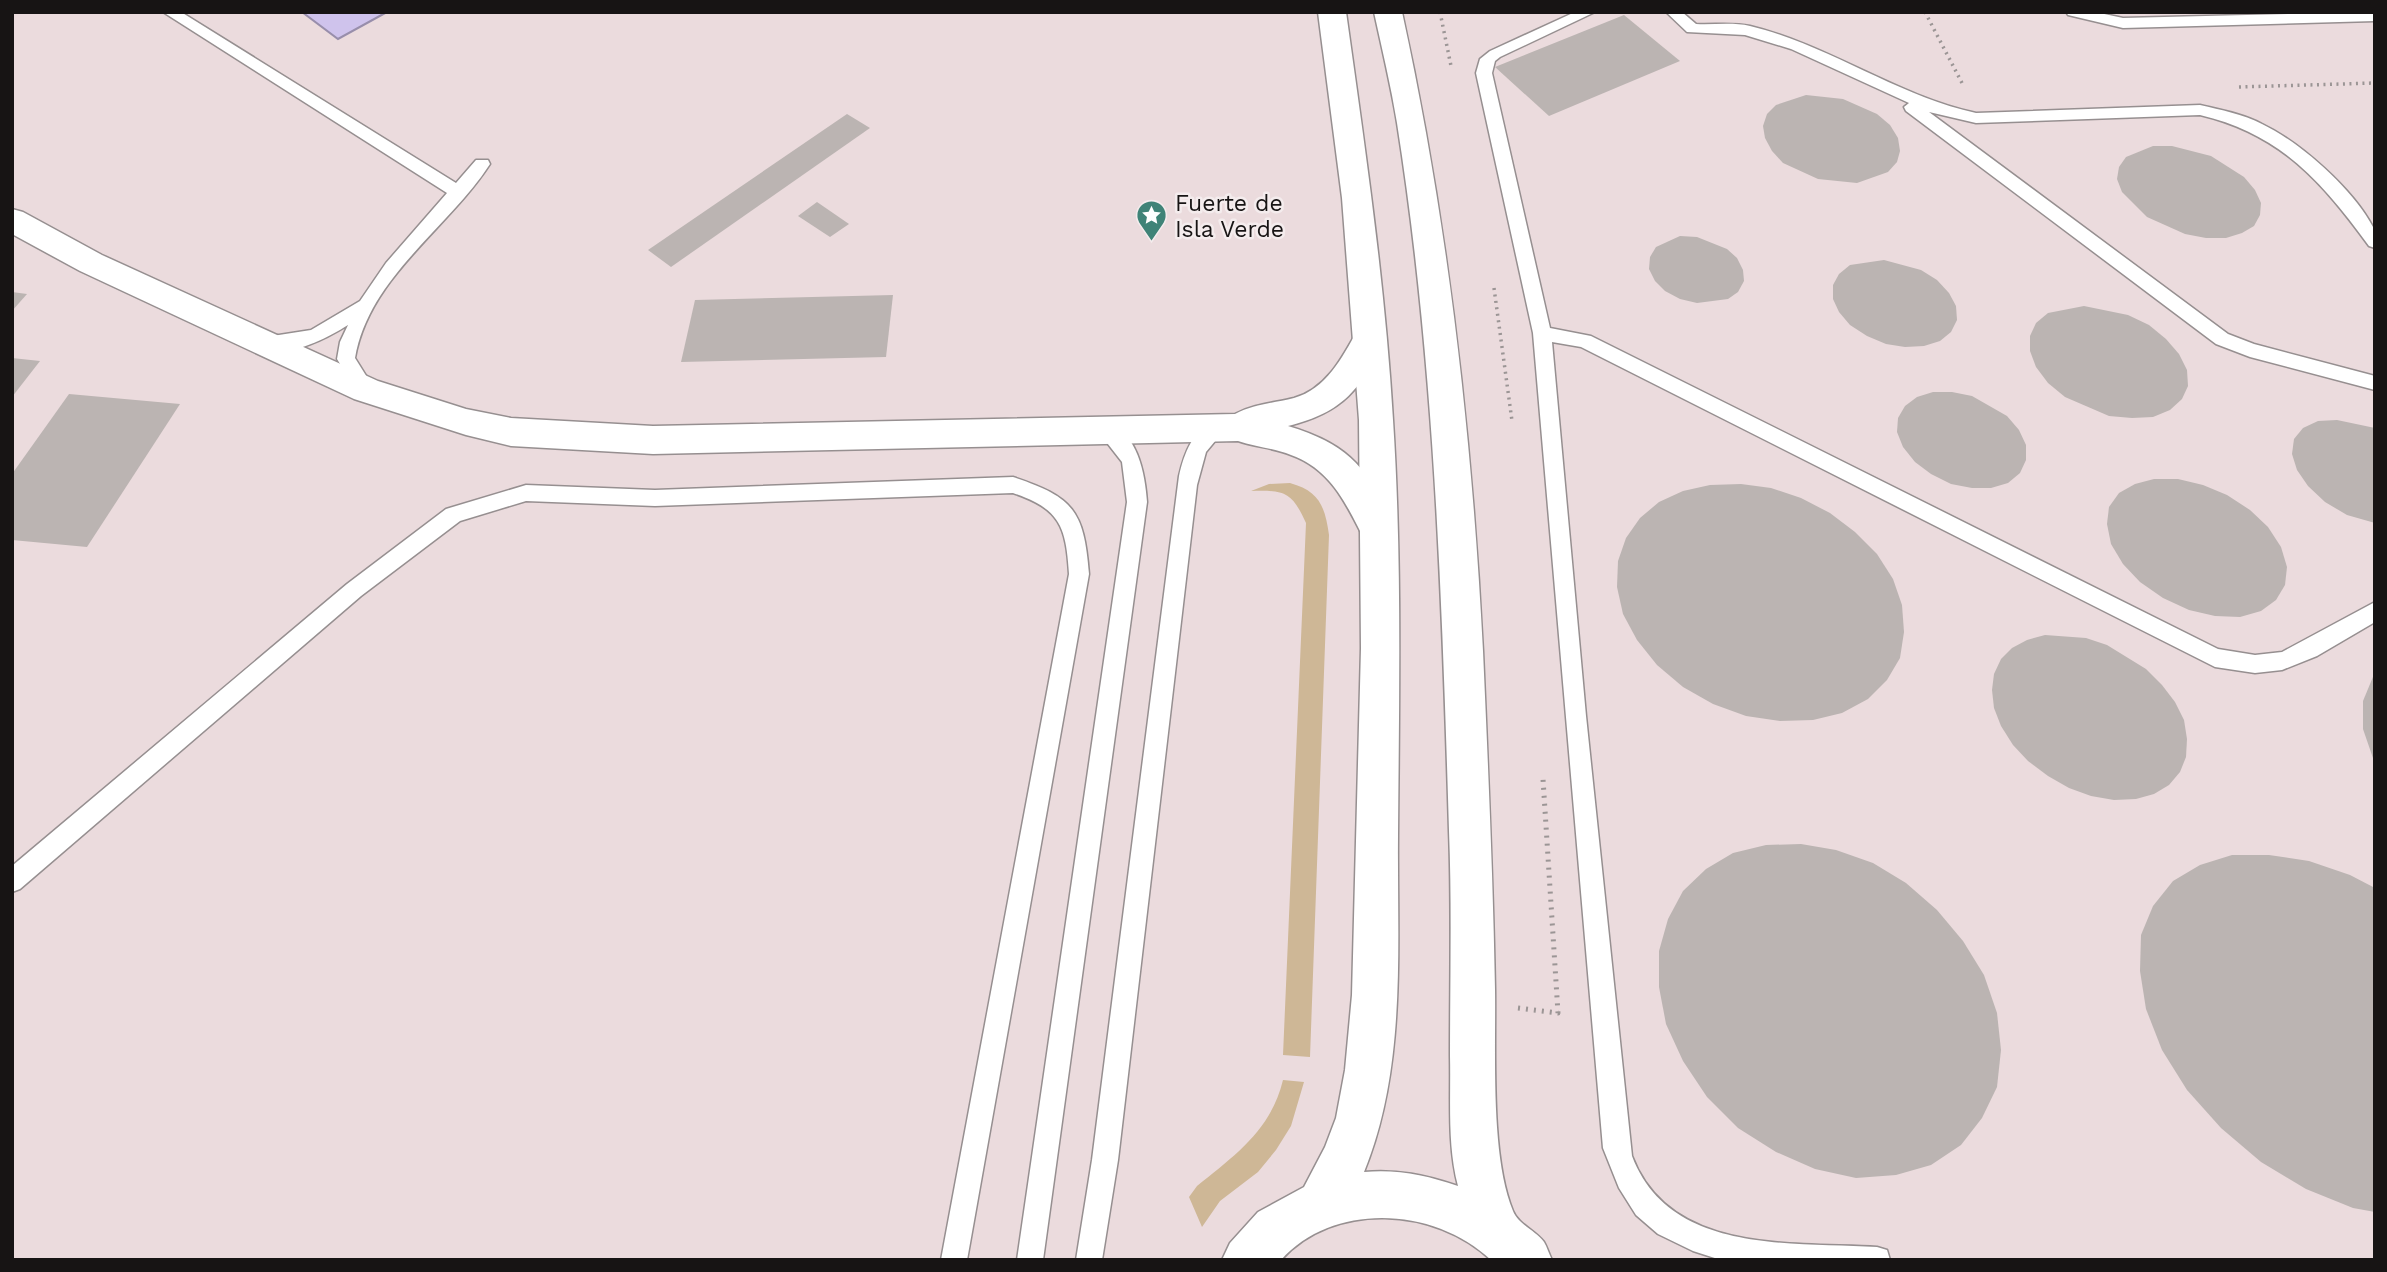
<svg xmlns="http://www.w3.org/2000/svg" width="2387" height="1272" font-family="'Work Sans',sans-serif">
  <rect width="100%" height="100%" fill="#f4eced"/>
  <polygon fill="#ebdbdd" points="12,12 302,12 338,39 383,12 2375,12 2375,1260 12,1260"/>
  <g fill="#ceb796">
    <path d="M1290 483C1319 491 1325 506 1329 535L1310 1057 1283 1055 1306 523C1292 492 1285 490 1251 491L1269 484Z"/>
    <path d="M1283 1080 1304 1082 1291 1126 1276 1150 1258 1172 1220 1201 1202 1227 1189 1197 1197 1186C1235 1155 1271 1130 1283 1080Z"/>
  </g>
  <polygon fill="#cfc3ec" stroke="#988eab" stroke-width="2" points="302,12 387,12 338,39"/>
  <g fill="#bbb4b2">
    <polygon points="1624,15 1680,61 1549,116 1495,67"/>
    <polygon points="1806,95 1843,99 1877,114 1890,125 1898,138 1900,151 1897,162 1888,172 1857,183 1818,179 1783,163 1772,151 1765,138 1763,126 1767,114 1776,105"/>
    <polygon points="847,114 870,128 671,267 648,250"/>
    <polygon points="2153,146 2172,146 2211,156 2244,177 2255,190 2261,203 2260,215 2254,226 2242,233 2226,238 2206,238 2185,234 2147,217 2122,192 2117,179 2119,167 2126,157"/>
    <polygon points="817,202 849,224 830,237 798,216"/>
    <polygon points="1680,236 1697,237 1727,249 1737,258 1743,270 1744,281 1738,292 1728,299 1697,303 1680,299 1665,291 1655,281 1649,269 1650,257 1656,247"/>
    <polygon points="1884,260 1921,270 1937,280 1949,293 1956,306 1957,320 1951,332 1940,341 1924,346 1905,347 1886,344 1867,336 1850,325 1839,312 1833,299 1833,285 1839,274 1850,265"/>
    <polygon points="12,292 27,294 12,311"/>
    <polygon points="893,295 886,357 681,362 695,300"/>
    <polygon points="2084,306 2128,315 2149,325 2166,339 2179,354 2187,370 2188,386 2182,399 2170,410 2153,417 2132,418 2109,416 2065,397 2048,383 2036,367 2030,351 2030,336 2036,323 2048,313"/>
    <polygon points="12,358 40,361 12,397"/>
    <polygon points="1933,392 1952,392 1972,396 2007,416 2019,430 2026,445 2026,460 2020,473 2008,483 1991,488 1972,488 1951,484 1931,474 1915,462 1903,447 1897,432 1898,418 1905,406 1917,397"/>
    <polygon points="69,394 180,404 87,547 12,540 12,474"/>
    <polygon points="2337,420 2375,428 2375,523 2347,515 2325,502 2308,486 2297,470 2292,454 2294,439 2303,428 2318,421"/>
    <polygon points="2154,479 2178,479 2203,485 2227,495 2250,510 2268,527 2281,547 2287,567 2285,585 2276,600 2261,611 2240,617 2215,616 2189,610 2163,598 2140,582 2123,564 2111,544 2107,524 2109,507 2119,493 2135,484"/>
    <polygon points="1741,484 1771,488 1801,498 1830,513 1855,532 1877,554 1893,579 1902,605 1904,632 1900,658 1887,680 1868,699 1842,713 1813,720 1780,721 1746,716 1713,704 1683,687 1657,665 1637,640 1623,614 1617,587 1618,561 1626,538 1640,518 1659,502 1683,491 1710,485"/>
    <polygon points="2045,635 2086,638 2107,645 2146,669 2162,685 2175,702 2184,720 2187,739 2186,757 2180,772 2169,785 2154,794 2136,799 2114,800 2091,796 2069,788 2048,776 2028,761 2013,745 2001,726 1994,708 1992,690 1994,674 2001,659 2012,648 2027,640"/>
    <polygon points="2375,672 2375,764 2363,729 2363,701"/>
    <polygon points="1801,844 1836,850 1873,863 1906,883 1937,910 1963,941 1984,975 1997,1013 2001,1050 1997,1087 1982,1118 1961,1145 1931,1165 1896,1175 1856,1178 1815,1169 1776,1152 1738,1128 1707,1097 1683,1061 1666,1024 1659,987 1659,951 1668,919 1683,891 1706,869 1733,853 1766,845"/>
    <polygon points="2232,855 2269,855 2309,861 2350,875 2375,888 2375,1212 2353,1208 2306,1189 2261,1162 2221,1128 2187,1090 2162,1050 2146,1009 2140,971 2141,935 2153,906 2173,881 2200,865"/>
  </g>
  <g fill="none" stroke-linecap="round" stroke-linejoin="round">
    <defs>
      <g id="service">
        <path d="M163 12H181L456 183 476 160H488L490 164C448 229 369 277 355 358L375 390 373 395H359L337 359 340 342 348 325C324 340 289 358 260 349L257 344 260 339 266 337 311 330 360 301 386 263 447 193Z"/>
        <path d="M1575 12H1595L1500 57 1495 61 1492 73 1550 328 1591 336 2218 649 2255 655 2282 652 2375 602V622L2317 656 2282 670 2255 673 2215 667 1581 347 1552 342 1586 716 1632 1156C1669 1254 1790 1242 1877 1247L1887 1250 1890 1260H1721L1693 1251 1658 1234 1636 1215 1619 1188 1603 1148 1533 333 1476 73 1480 59 1490 51Z"/>
        <path d="M1666 12H1682L1696 24C1713 25 1733 22 1750 26 1829 45 1897 96 1976 113L2200 105C2221 110 2243 114 2262 124 2300 142 2353 189 2373 227 2376 233 2375 241 2375 248L2369 246C2322 182 2281 134 2200 115L1976 123 1929 112 2228 334 2254 344 2375 376V390L2250 357 2216 344 1906 111 1904 107 1909 103 1791 49 1745 35 1687 32Z"/>
        <polygon points="2066,12 2095,12 2123,18 2375,12 2375,21 2123,28 2068,15"/>
        <path d="M1216 421 1223 423 1226 428 1206 452 1197 485 1118 1160 1102 1260H1076L1092 1160 1179 476C1184 454 1193 428 1216 421Z"/>
        <path d="M1107 423C1138 433 1145 474 1147 502L1043 1260H1017L1127 502 1122 462 1097 430 1100 425Z"/>
        <path d="M1013 477C1073 497 1084 510 1089 574L967 1260H941L1069 574C1066 526 1060 509 1013 493L655 506 526 501 460 521 361 596 20 889 12 892V866L347 584 446 509 526 485 655 490Z"/>
      </g>
      <path id="minor" d="M12 209 23 212 102 255 378 381 466 409 511 418 653 426 1235 414C1254 404 1274 403 1294 398 1326 389 1342 358 1357 331L1369 328 1381 331 1386 340C1359 389 1345 412 1288 426 1354 446 1368 471 1396 530L1391 541 1378 545 1365 541C1347 505 1331 469 1291 455 1274 448 1255 447 1238 441L653 454 511 446 466 435 354 399 80 271 12 234Z"/>
      <path id="secondary" d="M1318 12H1346C1365 148 1385 283 1393 420 1402 558 1399 697 1398 836 1397 947 1407 1067 1364 1172 1397 1169 1426 1175 1458 1186 1447 1145 1451 1099 1450 1056 1450 981 1452 906 1449 831 1442 594 1434 357 1397 123 1391 86 1382 49 1374 12H1402C1448 222 1472 436 1483 651 1488 764 1493 876 1495 989 1496 1051 1490 1156 1513 1211 1518 1224 1536 1231 1544 1242 1547 1247 1549 1254 1552 1260H1491C1435 1207 1334 1201 1281 1260H1222L1230 1243 1258 1212 1304 1187 1325 1147 1336 1118 1345 1070 1352 995 1361 648 1359 420 1342 198Z"/>
    </defs>
    <use href="#service" stroke="#968f90" stroke-width="3"/>
    <use href="#minor" stroke="#968f90" stroke-width="3"/>
    <use href="#secondary" stroke="#968f90" stroke-width="3"/>
    <g stroke="#9b9595" stroke-width="3.5" stroke-dasharray="2 4.5" stroke-linecap="butt">
      <polyline points="1440,12 1451,66"/>
      <polyline points="1925,12 1962,83"/>
      <polyline points="2239,87 2375,83"/>
      <polyline points="1494,288 1512,421"/>
    </g>
    <polyline stroke="#9b9595" stroke-width="5" stroke-dasharray="2 6" stroke-linecap="butt" points="1518,1008 1558,1013 1543,779"/>
    <use href="#service" fill="#fff" fill-rule="evenodd"/>
    <use href="#minor" fill="#fff" fill-rule="evenodd"/>
    <use href="#secondary" fill="#fff" fill-rule="evenodd"/>
  </g>
  <defs>
    <symbol id="sight-pin" viewBox="-11 -11 22 30"><path d="M0 17L-7.5 6A9.5 9.5 0 1 1 7.5 6Z" fill="#3f8377" stroke="#f4eced"/><path d="M0-6L1.8-2.2L6-1.7L2.9 1.2L3.7 5.4L0 3.3L-3.7 5.4L-2.9 1.2L-6-1.7L-1.8-2.2Z" fill="#fff"/></symbol>
  </defs>
  <g fill-rule="evenodd">
    <use href="#sight-pin" x="1134" y="198" width="35" height="47"/>
  </g>
  <g text-anchor="middle" dominant-baseline="central" stroke-width="5" stroke-linejoin="round" paint-order="stroke">
    <g font-size="23" fill="#171414" stroke="#f4eced" text-anchor="start">
      <text x="1175" y="203">Fuerte de<tspan x="1175" dy="26">Isla Verde</tspan></text>
    </g>
  </g>
  <rect width="2387" height="1272" fill="none" stroke="#171414" stroke-width="28"/>
</svg>
